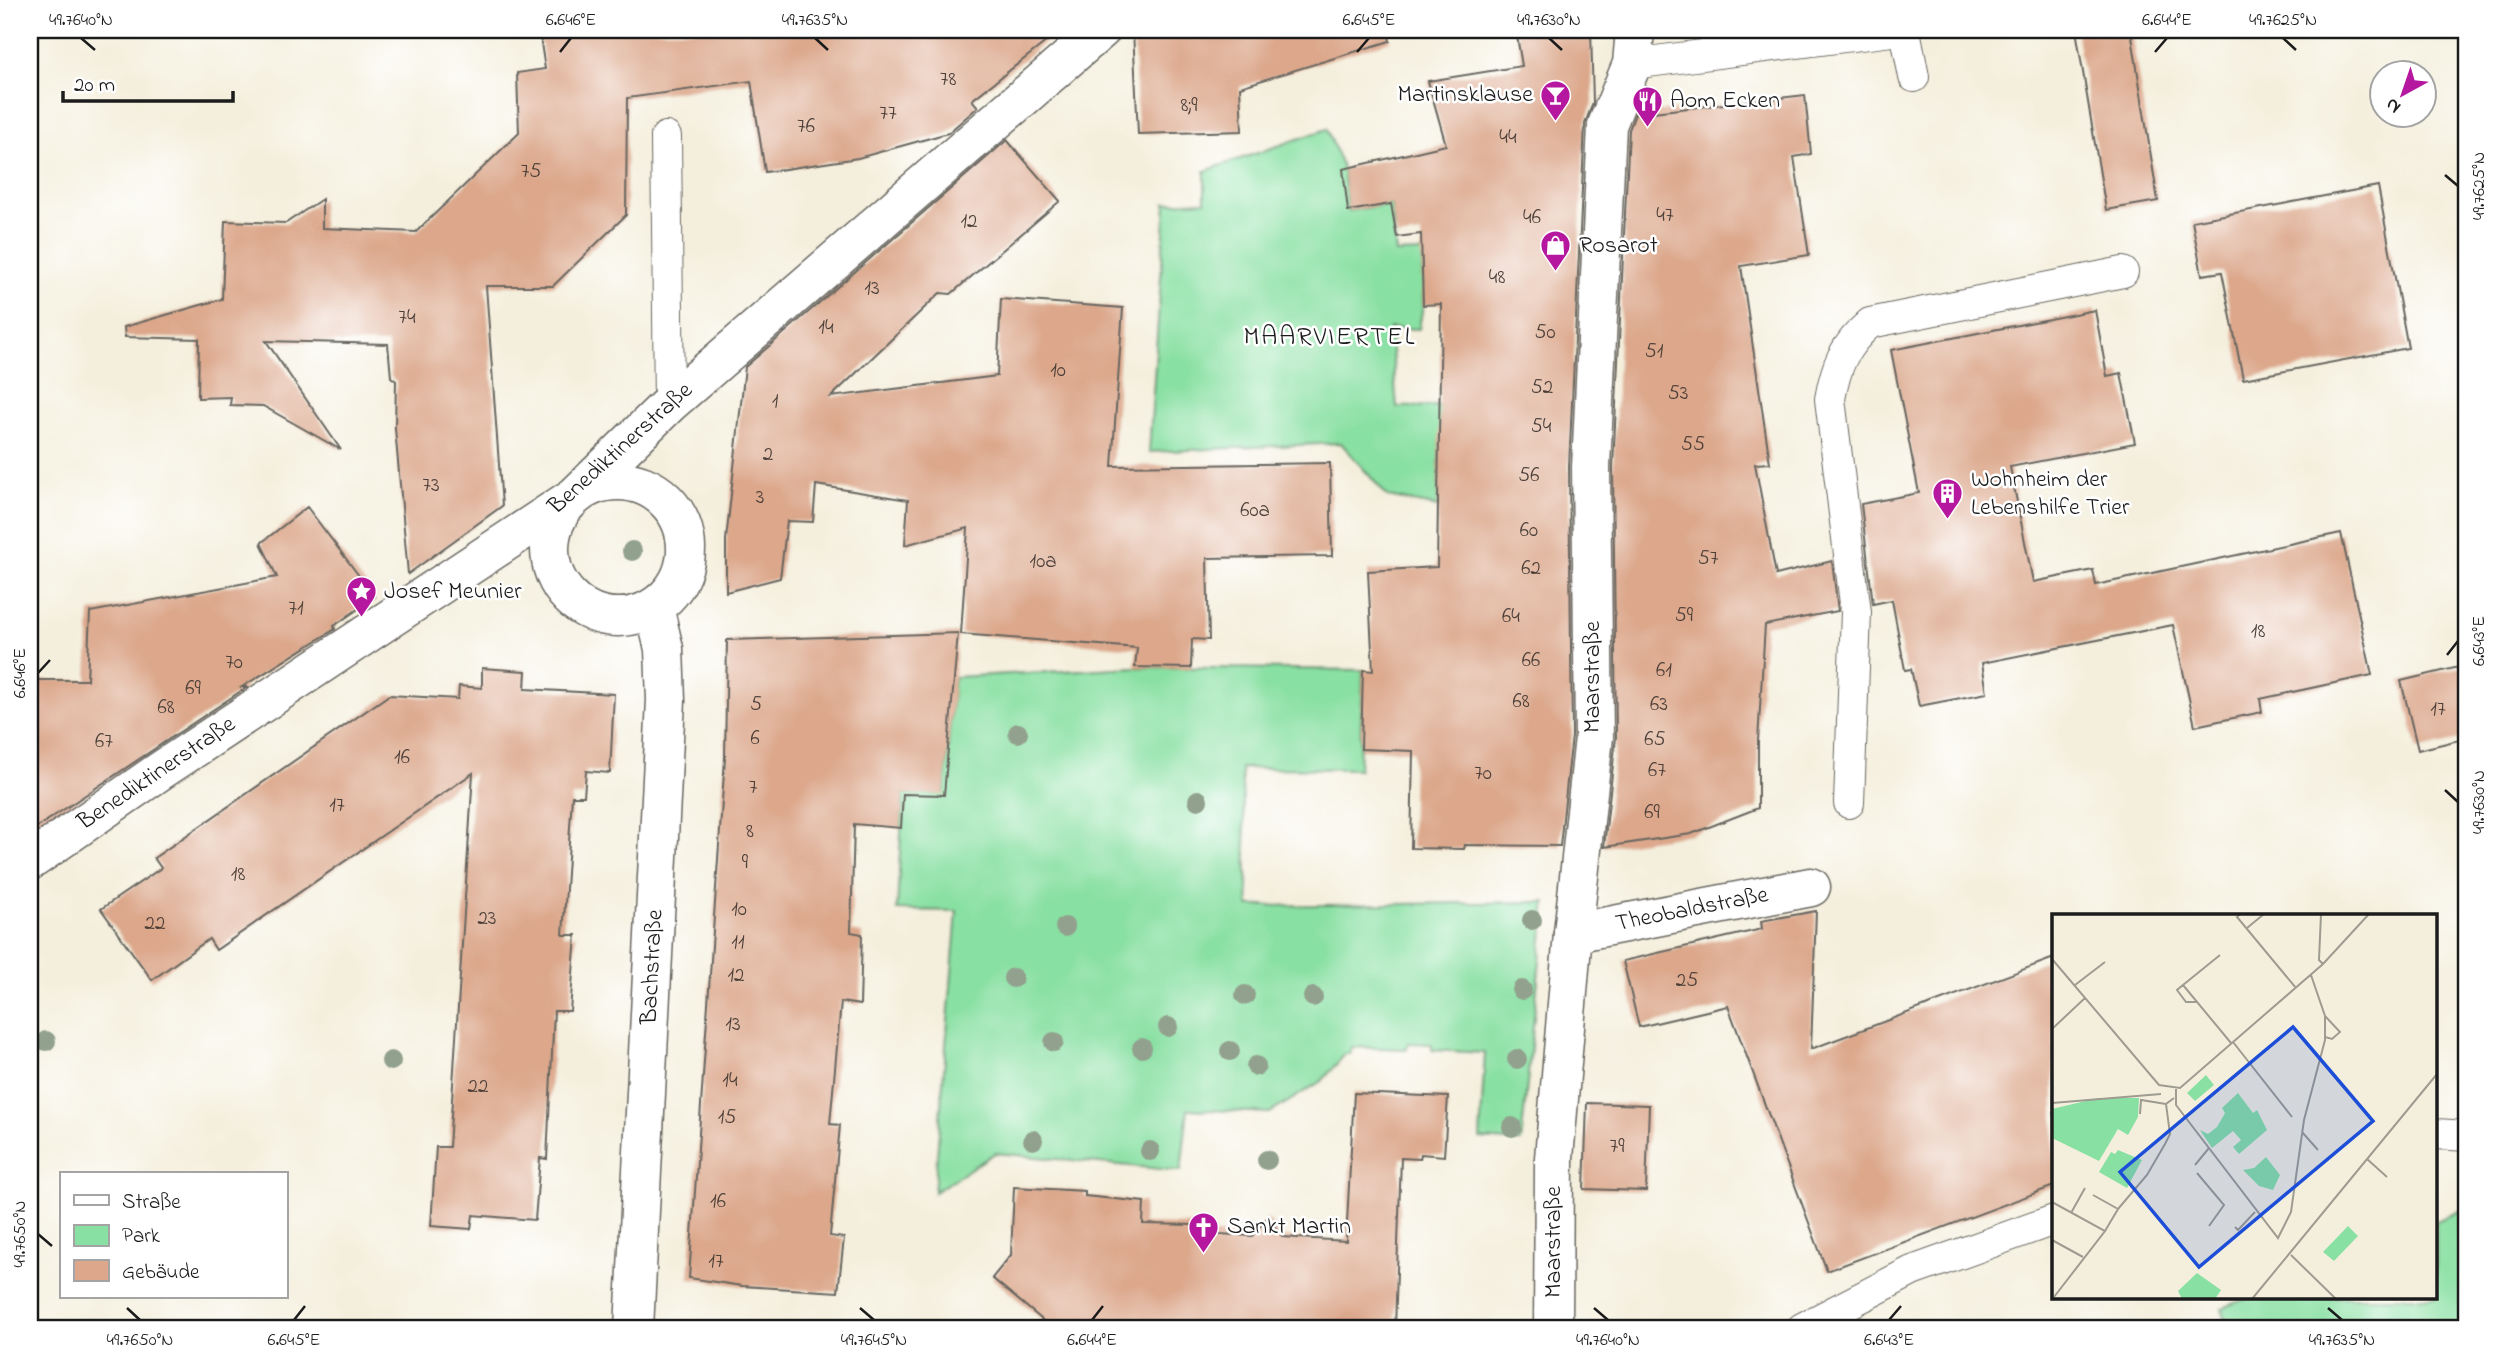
<svg xmlns="http://www.w3.org/2000/svg" width="2497" height="1358" font-family="'Indie Flower',sans-serif">
  <rect width="100%" height="100%" fill="#fff"/>
  <filter id="ink" filterUnits="userSpaceOnUse"><feTurbulence type="fractalNoise" baseFrequency=".0143" numOctaves="2"/><feDisplacementMap in="SourceGraphic" scale="14" xChannelSelector="R" yChannelSelector="G"/><feConvolveMatrix kernelMatrix="1 2 1 2 8 2 1 2 1" color-interpolation-filters="sRGB"/></filter>
  <filter id="wash" filterUnits="userSpaceOnUse"><feTurbulence type="fractalNoise" baseFrequency=".00686" numOctaves="4" result="noise"/><feDisplacementMap in="SourceGraphic" scale="28" xChannelSelector="R" yChannelSelector="G"/><feGaussianBlur stdDeviation="1.57" result="paint"/><feColorMatrix in="noise" values="0 0 0 0 0 0 0 0 0 0 0 0 0 0 0 0 0 1.4 0 .05"/><feComposite in="paint" operator="in"/></filter>
  <g filter="url(#wash)">
    <rect width="100%" height="100%" fill="#f4efdd"/>
    <g fill="#89e0a3" stroke="#527e60" stroke-width="2">
      <polygon points="1327,129 1343,169 1348,211 1391,204 1396,253 1422,252 1423,305 1419,329 1390,328 1397,407 1441,406 1438,507 1388,497 1341,443 1149,452 1166,203 1205,201 1205,171"/>
      <polygon points="1135,667 1363,670 1359,769 1241,768 1249,906 1546,902 1521,1142 1480,1139 1485,1053 1432,1050 1432,1044 1408,1043 1407,1049 1351,1047 1350,1054 1345,1054 1323,1080 1270,1113 1188,1109 1181,1171 995,1153 934,1192 957,911 897,910 903,794 944,794 954,677"/>
      <polygon points="2467,1208 2467,1328 2228,1328 2222,1308 2250,1297 2436,1297 2436,1221"/>
    </g>
    <g id="blocks">
      <g fill="#dca78b">
        <polygon points="539,30 1061,30 972,100 978,107 948,133 858,158 765,172 751,81 627,98 626,215 553,286 486,286 502,506 408,574 395,428 396,381 391,377 388,344 266,341 341,450 263,406 230,405 231,397 198,398 199,339 125,337 124,327 222,299 225,221 286,223 322,199 322,228 416,232 519,133 517,73 545,69"/>
        <polygon points="1133,30 1388,30 1390,41 1240,87 1242,131 1138,134"/>
        <polygon points="1516,30 1591,30 1593,102 1585,124 1569,467 1572,736 1560,846 1465,845 1464,849 1411,848 1413,751 1361,749 1363,670 1373,671 1368,571 1437,567 1441,304 1423,305 1421,234 1397,237 1391,204 1348,211 1343,169 1446,145 1428,81 1522,66"/>
        <polygon points="2076,30 2131,30 2158,201 2106,210"/>
        <polygon points="1805,95 1811,154 1794,157 1809,255 1741,266 1770,463 1755,464 1776,575 1832,561 1838,611 1765,625 1758,741 1758,808 1691,834 1604,847 1616,737 1613,467 1629,130 1635,114"/>
        <polygon points="1007,140 1060,201 951,294 940,293 831,397 997,376 1001,299 1123,308 1112,466 1330,463 1332,556 1207,558 1209,640 1192,639 1191,668 1135,667 1137,648 961,634 968,528 905,545 908,500 816,485 813,522 787,521 780,578 726,592 726,540 745,367"/>
        <polygon points="2378,186 2408,348 2243,379 2222,272 2202,275 2192,221"/>
        <polygon points="2095,310 2107,376 2121,373 2135,443 2010,467 2033,582 2093,570 2096,585 2341,533 2372,675 2260,699 2262,712 2195,726 2173,625 1982,663 1987,693 1919,706 1911,669 1905,670 1892,600 1873,604 1861,504 1919,493 1891,350"/>
        <polygon points="307,507 375,597 334,626 335,629 242,687 247,687 30,832 30,680 87,680 90,612 277,577 261,543"/>
        <polygon points="958,633 944,795 903,794 901,828 854,824 851,932 862,934 860,1005 841,1002 830,1124 840,1125 830,1236 844,1238 838,1292 742,1286 689,1278 725,758 727,640"/>
        <polygon points="2467,665 2467,738 2418,750 2401,681"/>
        <polygon points="482,668 526,671 525,689 614,694 610,773 586,771 584,796 572,796 563,935 576,935 570,1011 554,1011 547,1159 540,1158 535,1220 473,1215 471,1229 431,1226 436,1147 449,1147 473,773 216,950 209,939 152,980 101,909 161,868 154,858 389,695 458,699 459,686 482,688"/>
        <polygon points="1816,911 1811,1049 2054,958 2054,1186 1827,1271 1728,1006 1639,1027 1623,961 1762,929 1761,921"/>
        <polygon points="1354,1093 1448,1097 1444,1156 1421,1154 1420,1159 1401,1158 1395,1328 1052,1328 992,1278 1011,1255 1014,1187 1085,1191 1085,1196 1144,1202 1143,1224 1196,1225 1202,1233 1252,1236 1267,1218 1283,1237 1346,1241"/>
        <polygon points="1587,1103 1649,1105 1646,1191 1584,1189"/>
      </g>
    </g>
  </g>
  <g filter="url(#ink)">
    <use href="#blocks" fill-opacity="0" stroke="#686660" stroke-width="2"/>
    <g fill="none" stroke-linecap="round" stroke-linejoin="round">
      <defs>
        <g id="lane">
          <polyline points="1905,30 1914,77"/>
          <polyline points="1632,64 1900,30"/>
          <polyline points="666,137 669,404"/>
          <path d="M1849 803 1856 612 1830 399C1836 365 1844 346 1870 323L2123 272"/>
          <polyline points="2436,1134 2467,1136"/>
          <polyline points="1802,1328 1912,1271 2054,1220"/>
        </g>
        <g id="street">
          <circle cx="618" cy="549" r="68"/>
          <polyline points="30,861 160,771 575,496 669,404 1101,30"/>
          <polyline points="1573,933 1811,887"/>
          <polyline points="634,1328 666,700 664,649 654,607"/>
          <polyline points="1553,1328 1554,1158 1573,933 1594,737 1591,467 1607,125 1632,64 1635,30"/>
        </g>
      </defs>
      <use href="#lane" stroke="#686660" stroke-width="32"/>
      <use href="#street" stroke="#686660" stroke-width="41"/>
      <use href="#lane" stroke="#fff" stroke-width="30"/>
      <use href="#street" stroke="#fff" stroke-width="38"/>
    </g>
    <g fill="#92a18d">
      <circle cx="632" cy="551" r="10"/>
      <circle cx="1018" cy="733" r="10"/>
      <circle cx="1198" cy="800" r="10"/>
      <circle cx="1532" cy="920" r="10"/>
      <circle cx="1065" cy="927" r="10"/>
      <circle cx="1013" cy="978" r="10"/>
      <circle cx="1522" cy="990" r="10"/>
      <circle cx="1245" cy="995" r="10"/>
      <circle cx="1313" cy="997" r="10"/>
      <circle cx="1168" cy="1027" r="10"/>
      <circle cx="46" cy="1041" r="10"/>
      <circle cx="1054" cy="1042" r="10"/>
      <circle cx="1142" cy="1048" r="10"/>
      <circle cx="1230" cy="1051" r="10"/>
      <circle cx="1517" cy="1059" r="10"/>
      <circle cx="391" cy="1061" r="10"/>
      <circle cx="1256" cy="1066" r="10"/>
      <circle cx="1512" cy="1127" r="10"/>
      <circle cx="1033" cy="1140" r="10"/>
      <circle cx="1150" cy="1151" r="10"/>
      <circle cx="1267" cy="1160" r="10"/>
    </g>
  </g>
  <path fill="none" stroke="#1c1c1c" stroke-width="2.5" d="M81 38 95 50M815 38 828 50M1549 38 1562 50M2283 38 2296 50M560 52 571 38M1357 52 1369 38M2155 52 2167 38M2445 175 2458 186M2447 655 2458 641M38 673 50 660M2445 790 2458 802M38 1234 52 1246M127 1308 140 1320M860 1308 874 1320M1594 1308 1608 1320M2328 1308 2342 1320M294 1320 305 1306M1092 1320 1103 1306M1889 1320 1901 1306"/>
  <defs>
    <symbol id="bar-pin" viewBox="-11 -11 22 30"><path d="M0 17L-7.5 6A9.5 9.5 0 1 1 7.5 6Z" fill="#b5179e" stroke="#fff"/><path d="M-6-5H6L.8 .8V4.5H3.5V6h-7V4.5H-.8V.8Z" fill="#fff"/></symbol>
    <symbol id="restaurant-pin" viewBox="-11 -11 22 30"><path d="M0 17L-7.5 6A9.5 9.5 0 1 1 7.5 6Z" fill="#b5179e" stroke="#fff"/><path d="M-5-6h1v4h1v-4h1v4h1v-4h1v5L-1.5 .5V6h-2V.5L-5-1ZM5-6V6H3V1.5H1.5Q1.5-4 5-6Z" fill="#fff"/></symbol>
    <symbol id="shop-pin" viewBox="-11 -11 22 30"><path d="M0 17L-7.5 6A9.5 9.5 0 1 1 7.5 6Z" fill="#b5179e" stroke="#fff"/><path d="M-5-2.5h2.3a2.7 3.5 0 0 1 5.4 0H5L5.5 6h-11ZM-1.5-2.5h3a1.5 2.3 0 0 0-3 0Z" fill="#fff"/></symbol>
    <symbol id="building-pin" viewBox="-11 -11 22 30"><path d="M0 17L-7.5 6A9.5 9.5 0 1 1 7.5 6Z" fill="#b5179e" stroke="#fff"/><path d="M-4-6H4V6H1V3H-1V6H-4ZM-2.5-4.3h1.7v1.8h-1.7ZM.8-4.3h1.7v1.8H.8ZM-2.5-1h1.7V.8h-1.7ZM.8-1h1.7V.8H.8Z" fill="#fff"/></symbol>
    <symbol id="sight-pin" viewBox="-11 -11 22 30"><path d="M0 17L-7.5 6A9.5 9.5 0 1 1 7.5 6Z" fill="#b5179e" stroke="#fff"/><path d="M0-6L1.8-2.2L6-1.7L2.9 1.2L3.7 5.4L0 3.3L-3.7 5.4L-2.9 1.2L-6-1.7L-1.8-2.2Z" fill="#fff"/></symbol>
    <symbol id="church-pin" viewBox="-11 -11 22 30"><path d="M0 17L-7.5 6A9.5 9.5 0 1 1 7.5 6Z" fill="#b5179e" stroke="#fff"/><path d="M-1.2-6h2.4v3.5h3.3v2.4h-3.3V6h-2.4V-.1h-3.3v-2.4h3.3Z" fill="#fff"/></symbol>
  </defs>
  <g fill-rule="evenodd">
    <use href="#bar-pin" x="1538" y="78" width="35" height="47"/>
    <use href="#restaurant-pin" x="1630" y="84" width="35" height="47"/>
    <use href="#shop-pin" x="1538" y="228" width="35" height="47"/>
    <use href="#building-pin" x="1930" y="476" width="35" height="47"/>
    <use href="#sight-pin" x="344" y="574" width="35" height="47"/>
    <use href="#church-pin" x="1186" y="1210" width="35" height="47"/>
  </g>
  <g text-anchor="middle" dominant-baseline="central" stroke-width="5" stroke-linejoin="round" paint-order="stroke">
    <g font-size="21" fill="#4c3f38">
      <text x="948" y="80">78</text>
      <text x="1189" y="106">8;9</text>
      <text x="888" y="114">77</text>
      <text x="806" y="127">76</text>
      <text x="1508" y="138">44</text>
      <text x="531" y="172">75</text>
      <text x="1665" y="216">47</text>
      <text x="1532" y="218">46</text>
      <text x="969" y="222">12</text>
      <text x="1497" y="278">48</text>
      <text x="872" y="289">13</text>
      <text x="407" y="318">74</text>
      <text x="826" y="328">14</text>
      <text x="1545" y="333">50</text>
      <text x="1654" y="352">51</text>
      <text x="1058" y="371">10</text>
      <text x="1542" y="388">52</text>
      <text x="1678" y="394">53</text>
      <text x="775" y="402">1</text>
      <text x="1541" y="427">54</text>
      <text x="1693" y="445">55</text>
      <text x="768" y="455">2</text>
      <text x="1529" y="476">56</text>
      <text x="431" y="486">73</text>
      <text x="760" y="498">3</text>
      <text x="1255" y="511">60a</text>
      <text x="1529" y="531">60</text>
      <text x="1708" y="559">57</text>
      <text x="1043" y="562">10a</text>
      <text x="1531" y="569">62</text>
      <text x="296" y="609">71</text>
      <text x="1684" y="616">59</text>
      <text x="1511" y="617">64</text>
      <text x="2258" y="632">18</text>
      <text x="1531" y="661">66</text>
      <text x="234" y="663">70</text>
      <text x="1664" y="671">61</text>
      <text x="193" y="689">69</text>
      <text x="1521" y="702">68</text>
      <text x="756" y="705">5</text>
      <text x="1659" y="705">63</text>
      <text x="166" y="708">68</text>
      <text x="2438" y="710">17</text>
      <text x="755" y="739">6</text>
      <text x="1655" y="740">65</text>
      <text x="104" y="742">67</text>
      <text x="402" y="758">16</text>
      <text x="1657" y="771">67</text>
      <text x="1483" y="774">70</text>
      <text x="753" y="788">7</text>
      <text x="337" y="806">17</text>
      <text x="1652" y="813">69</text>
      <text x="750" y="832">8</text>
      <text x="745" y="863">9</text>
      <text x="238" y="875">18</text>
      <text x="739" y="910">10</text>
      <text x="487" y="919">23</text>
      <text x="155" y="924">22</text>
      <text x="738" y="943">11</text>
      <text x="736" y="976">12</text>
      <text x="1687" y="981">25</text>
      <text x="733" y="1025">13</text>
      <text x="730" y="1081">14</text>
      <text x="478" y="1087">22</text>
      <text x="727" y="1118">15</text>
      <text x="1617" y="1147">79</text>
      <text x="718" y="1202">16</text>
      <text x="716" y="1262">17</text>
    </g>
    <g font-size="24" fill="#1c1c1c" stroke="#fff" text-anchor="start">
      <text x="1533" y="95" text-anchor="end">Martinsklause</text>
      <text x="1670" y="101">Aom Ecken</text>
      <text x="1579" y="246">Rosarot</text>
      <text x="1971" y="480">Wohnheim der<tspan x="1971" dy="28">Lebenshilfe Trier</tspan></text>
      <text x="384" y="592">Josef Meunier</text>
      <text x="1227" y="1227">Sankt Martin</text>
    </g>
    <g font-size="24" fill="#1c1c1c" stroke="#fff">
      <text transform="translate(621 449) rotate(-42)">Benediktinerstraße</text>
      <text transform="translate(1593 677) rotate(-90)">Maarstraße</text>
      <text transform="translate(157 774) rotate(-34)">Benediktinerstraße</text>
      <text transform="translate(1692 910) rotate(-11)">Theobaldstraße</text>
      <text transform="translate(653 967) rotate(-87)">Bachstraße</text>
      <text transform="translate(1554 1242) rotate(-90)">Maarstraße</text>
    </g>
    <g font-size="26" letter-spacing="2" fill="#1c1c1c" stroke="#fff">
      <text x="1330" y="338">MAARVIERTEL</text>
    </g>
  </g>
  <g transform="translate(2052 914)">
    <rect width="385" height="385" fill="#f4efdd"/>
    <path d="M154 161 162 171 143 187 135 179ZM186 179 201 199 205 196 215 216 187 240 181 233 189 226 181 217 160 234 148 216 156 220 165 213 173 199 170 194ZM46 184H87L86 203 76 221 66 215 47 247 0 224V195ZM66 236 90 246 75 274 47 258 59 238 63 240ZM214 243 228 261 221 276 207 272 191 256 202 254ZM296 312 306 322 282 347 271 338ZM145 359 169 376 163 385H130L126 377Z" fill="#89e0a3"/>
    <path fill="none" stroke="#9e9b90" stroke-width="2" d="M188 0 185 3 244 74M269 0 267 46 271 50M195 14 212 0M0 45 107 171 128 174 271 50 317 0M23 71 53 48M131 71 168 41M146 88H134L125 76 131 71 179 129M273 102 288 118 280 125 273 123M0 115 33 84M181 128 240 203M124 175V191L226 324 239 298 252 206 273 126V102L259 61M0 189 109 180M88 200 89 186 114 190M250 218 266 236M315 245 335 263M143 251 157 234M145 259 172 291 157 312M41 281 66 295 53 317M0 288 53 317 2 383M66 295 95 261 113 230 118 220 114 190 122 184M19 299 33 274M183 313 186 316 203 298M0 326 31 343M239 341 284 385M200 385 385 160"/>
    <path fill="#1d4ed8" fill-opacity="0.15" stroke="#1d4ed8" stroke-width="3.5" d="M241 113 321 207 147 353 68 258Z"/>
    <rect width="385" height="385" fill="none" stroke="#1c1c1c" stroke-width="3.5"/>
  </g>
  <rect width="2497" height="1358" fill="none" stroke="#fff" stroke-width="77"/>
  <rect x="60" y="1172" width="228" height="126" fill="#ffffff" stroke="#a4a4a4" stroke-width="2"/>
  <rect x="74" y="1195" width="35" height="10" fill="#ffffff" stroke="#a4a4a4" stroke-width="2"/>
  <text x="122" y="1208" font-size="21" fill="#1c1c1c">Straße</text>
  <rect x="74" y="1225" width="35" height="21" fill="#89e0a3" stroke="#a4a4a4" stroke-width="2"/>
  <text x="122" y="1242" font-size="21" fill="#1c1c1c">Park</text>
  <rect x="74" y="1260" width="35" height="21" fill="#dca78b" stroke="#a4a4a4" stroke-width="2"/>
  <text x="122" y="1278" font-size="21" fill="#1c1c1c">Gebäude</text>
  <g transform="translate(2403 94) rotate(220)"><circle r="33" fill="#ffffff" stroke="#a4a4a4" stroke-width="2"/>
  <path d="M0-5L12 26L0 18L-12 26Z" fill="#b5179e"/>
  <text y="-10" font-size="19" font-weight="bold" text-anchor="middle" fill="#1c1c1c">N</text>
  </g>
  <path d="M63 91v10h170v-10" fill="none" stroke="#1c1c1c" stroke-width="3.5"/>
  <text x="74" y="91" font-size="21" fill="#1c1c1c" stroke="#ffffff" stroke-width="5" paint-order="stroke">20 m</text>
  <rect x="38" y="38" width="2420" height="1282" fill="none" stroke="#1c1c1c" stroke-width="2.5"/>
  <g font-size="18" text-anchor="middle" fill="#1c1c1c">
    <text x="81" y="25">49.7640°N</text>
    <text x="571" y="25">6.646°E</text>
    <text x="815" y="25">49.7635°N</text>
    <text x="1369" y="25">6.645°E</text>
    <text x="1549" y="25">49.7630°N</text>
    <text x="2167" y="25">6.644°E</text>
    <text x="2283" y="25">49.7625°N</text>
    <text transform="translate(2478 186) rotate(-90)" y="6">49.7625°N</text>
    <text transform="translate(2478 641) rotate(-90)" y="6">6.643°E</text>
    <text transform="translate(19 673) rotate(-90)" y="6">6.646°E</text>
    <text transform="translate(2478 802) rotate(-90)" y="6">49.7630°N</text>
    <text transform="translate(19 1234) rotate(-90)" y="6">49.7650°N</text>
    <text x="140" y="1345">49.7650°N</text>
    <text x="294" y="1345">6.645°E</text>
    <text x="874" y="1345">49.7645°N</text>
    <text x="1092" y="1345">6.644°E</text>
    <text x="1608" y="1345">49.7640°N</text>
    <text x="1889" y="1345">6.643°E</text>
    <text x="2342" y="1345">49.7635°N</text>
  </g>
</svg>
